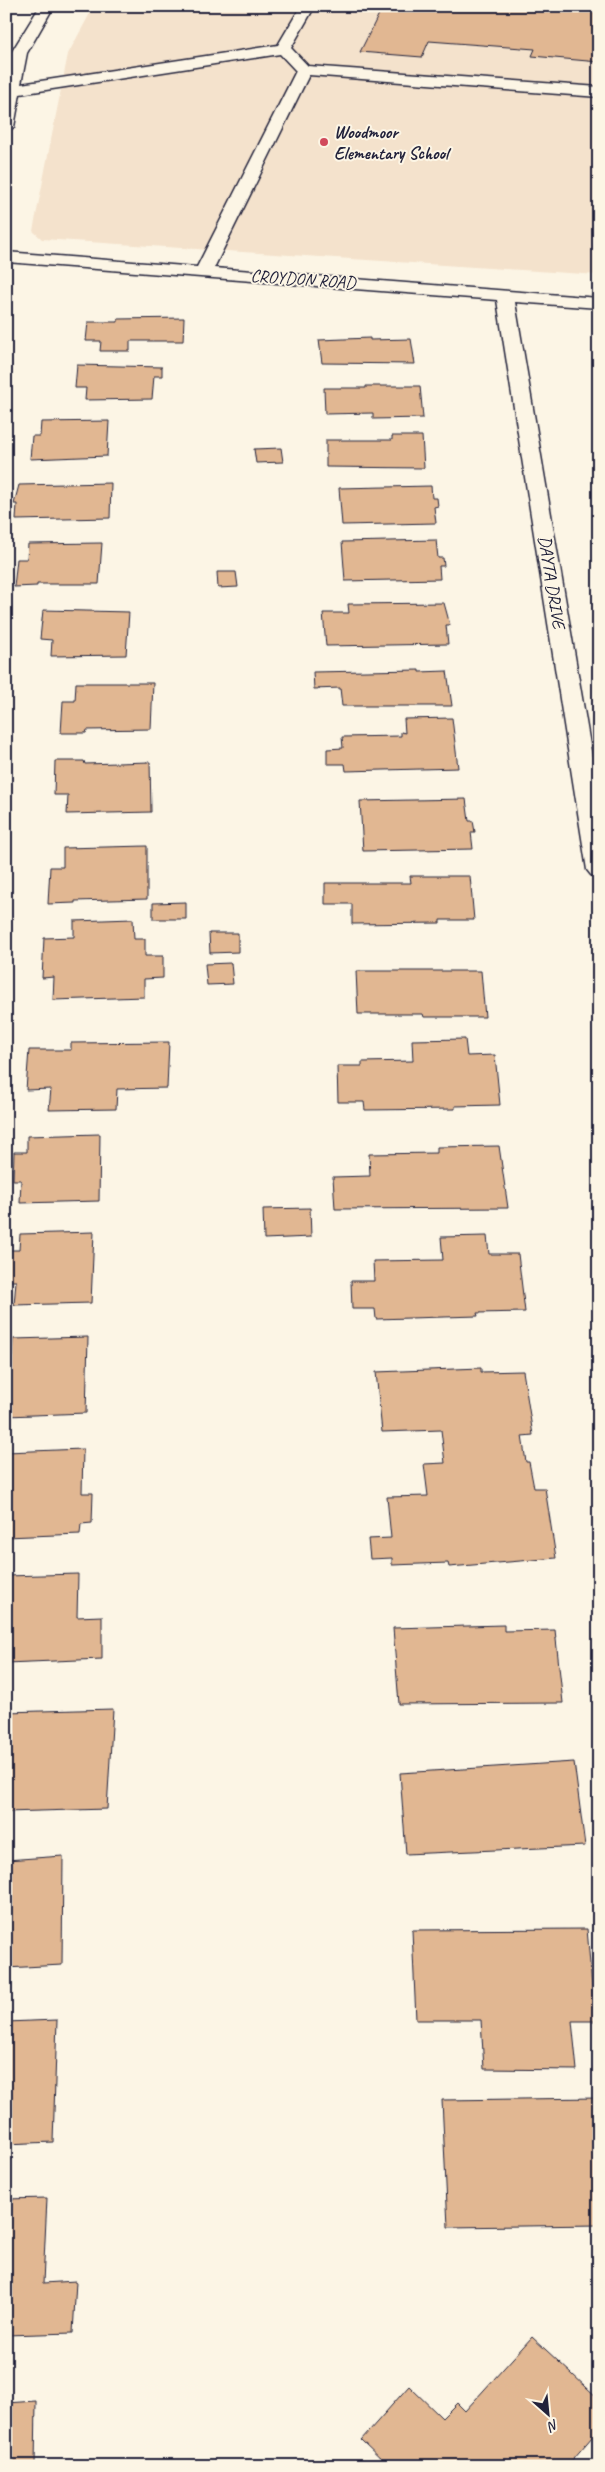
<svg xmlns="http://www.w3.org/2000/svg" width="605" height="2472" font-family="Caveat,sans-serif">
  <rect width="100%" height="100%" fill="#fcf5e5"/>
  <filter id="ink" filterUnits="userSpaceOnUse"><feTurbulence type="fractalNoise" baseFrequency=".02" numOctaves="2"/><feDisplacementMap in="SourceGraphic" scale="10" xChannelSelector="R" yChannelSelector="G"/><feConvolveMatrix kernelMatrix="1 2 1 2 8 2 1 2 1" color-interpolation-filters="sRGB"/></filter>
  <g filter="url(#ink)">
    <polygon fill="#f4e2cc" points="94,6 599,6 599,275 42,239 33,231 68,54"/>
    <g fill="#e1b792" stroke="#22223b">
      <polygon points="383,6 599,6 599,62 532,56 535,49 429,41 422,57 360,52"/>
      <polygon points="184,318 183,341 130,341 130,351 100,351 101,341 86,341 88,322 118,322 118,319"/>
      <polygon points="370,338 370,340 411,339 415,364 322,363 319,340"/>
      <polygon points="77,365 162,367 162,376 154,376 152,399 85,400 86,388 75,388"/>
      <polygon points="366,386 420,386 423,418 373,419 373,413 325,414 324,388 366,388"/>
      <polygon points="109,421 107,456 30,459 32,436 40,436 41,422"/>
      <polygon points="392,436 422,436 424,468 326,467 326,440 392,440"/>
      <polygon points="281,448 283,462 256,463 254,449"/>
      <polygon points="111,483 110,518 16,520 17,504 14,504 19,485"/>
      <polygon points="431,486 432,498 437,498 438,506 434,507 436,523 342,525 339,488"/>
      <polygon points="436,540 438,558 443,558 444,566 439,566 440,579 345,581 342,542"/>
      <polygon points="102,543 99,584 37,584 37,586 14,587 17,559 27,559 28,544"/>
      <polygon points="217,572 236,572 238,587 218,588"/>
      <polygon points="444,603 450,625 446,625 448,644 326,646 323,613 349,613 348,604"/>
      <polygon points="43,610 129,612 126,655 51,656 52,640 40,639"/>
      <polygon points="419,670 419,672 447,671 452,706 342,706 340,688 314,689 313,672"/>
      <polygon points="76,683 153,683 151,729 87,730 86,733 61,733 63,701 75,701"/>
      <polygon points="452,718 458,768 346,771 345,764 327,764 327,749 343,748 342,737 401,736 401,732 405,733 404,719"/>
      <polygon points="55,761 84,761 85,764 150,762 151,812 67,814 68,795 54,795"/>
      <polygon points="466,799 469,821 473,821 475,832 471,832 473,849 363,851 360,801"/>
      <polygon points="147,846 147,899 75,901 75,903 48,904 50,867 63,867 63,848"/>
      <polygon points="410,876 470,876 474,920 440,920 440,923 352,924 352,904 325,904 325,883 411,883"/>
      <polygon points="186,902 186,919 153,919 153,903"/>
      <polygon points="133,919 134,939 145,939 145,956 163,956 163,978 144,979 144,997 53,1000 54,977 42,978 44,938 74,937 74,921"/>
      <polygon points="209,933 238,933 238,952 210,953"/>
      <polygon points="231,963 233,984 207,985 205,964"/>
      <polygon points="356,971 481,971 485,1017 424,1017 423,1014 358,1014"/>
      <polygon points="465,1039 467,1056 495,1055 500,1105 455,1106 455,1109 365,1110 364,1102 338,1102 337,1066 362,1066 362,1062 413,1061 412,1040"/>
      <polygon points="169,1042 167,1088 117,1089 116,1109 49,1110 51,1089 26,1090 29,1050 71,1050 71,1043"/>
      <polygon points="100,1134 99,1201 20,1203 21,1180 13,1180 14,1152 27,1152 27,1136"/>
      <polygon points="499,1146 508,1208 335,1209 333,1177 370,1176 369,1154 437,1153 437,1147"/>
      <polygon points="310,1208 311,1237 264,1239 263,1209"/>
      <polygon points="94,1232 91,1303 14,1305 16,1281 6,1281 7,1250 19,1250 20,1234"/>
      <polygon points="487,1236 489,1254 518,1254 525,1312 477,1313 478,1316 376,1319 375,1309 352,1309 351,1281 374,1281 373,1261 443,1260 441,1237"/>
      <polygon points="88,1337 86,1413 7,1416 9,1388 6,1389 6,1357 12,1357 13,1339"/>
      <polygon points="481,1368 481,1372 523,1371 533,1435 522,1436 526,1462 529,1462 534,1488 545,1488 556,1558 449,1567 448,1563 392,1565 392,1558 370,1559 368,1539 391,1538 387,1497 428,1496 424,1464 445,1463 441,1430 382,1432 376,1372"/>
      <polygon points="83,1449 82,1493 93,1493 92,1523 81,1524 80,1534 6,1537 6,1452"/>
      <polygon points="78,1574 77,1617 102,1616 102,1659 6,1663 6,1576"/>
      <polygon points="504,1625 504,1631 555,1630 563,1703 399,1704 393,1628"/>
      <polygon points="113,1709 107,1809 6,1812 6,1712"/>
      <polygon points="574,1762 585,1846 406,1854 400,1773"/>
      <polygon points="63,1856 62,1965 6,1968 6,1860"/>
      <polygon points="587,1929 595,2021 572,2021 577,2070 484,2069 481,2020 416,2020 412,1930"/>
      <polygon points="57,2020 53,2142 6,2144 6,2022"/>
      <polygon points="599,2098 599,2225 448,2227 442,2100"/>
      <polygon points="47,2198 43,2283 76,2281 73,2333 6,2335 6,2199"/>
      <polygon points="532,2337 599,2399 599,2429 567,2466 388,2466 361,2440 409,2386 442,2418 457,2403 465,2411"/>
      <polygon points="36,2401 35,2466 6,2466 6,2403"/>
    </g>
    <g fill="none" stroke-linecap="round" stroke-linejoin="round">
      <defs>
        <polygon id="minor" points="40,6 54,6 27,53 21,84 278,45 301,6 315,6 291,48 308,66 599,87 599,97 309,75 214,268 599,298 599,308 515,302 599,798 599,877 591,875 587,870 497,300 6,262 6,252 197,267 296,71 280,54 20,94 14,127 6,132 6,82 11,53"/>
      </defs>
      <use href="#minor" stroke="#22223b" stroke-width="3"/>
      <use href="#minor" fill="#fcf5e5" fill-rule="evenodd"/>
    </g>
  </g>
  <circle fill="#d1495b" stroke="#fcf5e5" stroke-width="2" cx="324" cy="142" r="5"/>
  <g text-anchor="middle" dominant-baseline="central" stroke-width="4" stroke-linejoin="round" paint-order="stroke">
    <g font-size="18" font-weight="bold" fill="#22223b" stroke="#fcf5e5" text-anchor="start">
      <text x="334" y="132">Woodmoor<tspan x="334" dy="21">Elementary School</tspan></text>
    </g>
    <g font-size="18" fill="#22223b" stroke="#fcf5e5">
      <text transform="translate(303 279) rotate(4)">CROYDON ROAD</text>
      <text transform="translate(552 582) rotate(81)">DAYTA DRIVE</text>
    </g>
  </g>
  <rect width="605" height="2472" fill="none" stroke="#fcf5e5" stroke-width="25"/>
  <rect x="12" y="12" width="580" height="2447" fill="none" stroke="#22223b" stroke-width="2" filter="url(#ink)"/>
  <g transform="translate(548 2414) rotate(153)" stroke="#fcf5e5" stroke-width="4" paint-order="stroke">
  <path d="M0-4L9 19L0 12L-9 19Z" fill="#22223b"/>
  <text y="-8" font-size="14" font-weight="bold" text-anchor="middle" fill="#22223b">N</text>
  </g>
</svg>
